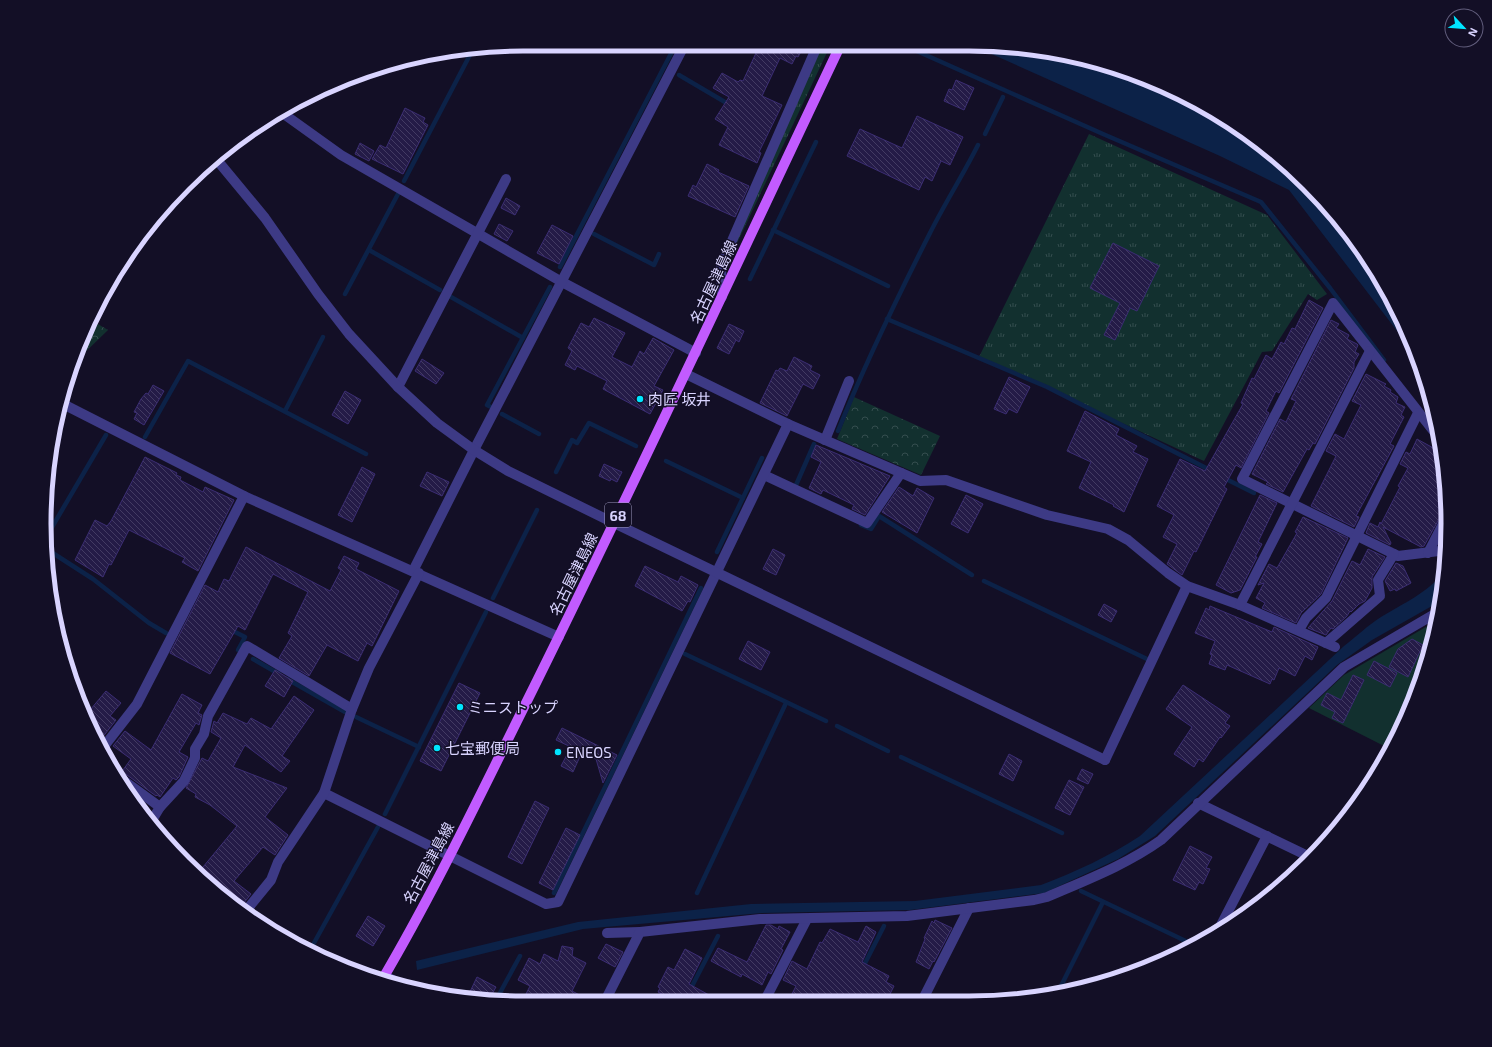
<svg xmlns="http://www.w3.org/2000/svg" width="1492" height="1047" font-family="'Exo 2','Noto Sans JP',sans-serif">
  <defs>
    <pattern id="grass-tufts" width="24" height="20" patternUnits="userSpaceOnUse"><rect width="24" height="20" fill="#12302f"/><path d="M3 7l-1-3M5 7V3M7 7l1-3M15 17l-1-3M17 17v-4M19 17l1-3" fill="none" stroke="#344d4e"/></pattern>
    <pattern id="park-crowns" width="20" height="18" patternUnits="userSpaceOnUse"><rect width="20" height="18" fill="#12302f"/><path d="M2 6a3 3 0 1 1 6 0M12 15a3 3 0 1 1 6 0" fill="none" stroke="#344d4e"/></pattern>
    <pattern id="building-back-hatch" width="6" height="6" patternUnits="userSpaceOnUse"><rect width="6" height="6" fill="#241b47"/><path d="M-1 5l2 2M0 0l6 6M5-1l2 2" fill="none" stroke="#433b63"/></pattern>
  </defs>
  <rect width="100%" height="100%" fill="#130f26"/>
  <g fill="url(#grass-tufts)">
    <polygon points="823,44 831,44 731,256 729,255"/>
    <polygon points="1089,134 1267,215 1327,294 1317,300 1308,294 1272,351 1262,352 1204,461 979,357"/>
  </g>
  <g fill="url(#park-crowns)">
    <polygon points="91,320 108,330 75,362 81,340"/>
    <polygon points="854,397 940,436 921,475 837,439"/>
  </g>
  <polygon fill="#12302f" points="1436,621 1432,647 1399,735 1390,749 1309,708 1344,675"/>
  <g fill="#0c2248">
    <polygon points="969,44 1062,53 1123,70 1208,108 1261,143 1329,207 1384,284 1417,357 1289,190 1220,156"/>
    <path d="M1444 572 1439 602 1372 640 1337 665 1155 836 1118 859 1044 893 910 910 762 913 583 929 417 970 416 961 578 922 751 904 915 901 1041 885C1075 872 1110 856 1140 836L1344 646C1356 637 1368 625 1381 617 1404 603 1427 593 1444 572Z"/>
  </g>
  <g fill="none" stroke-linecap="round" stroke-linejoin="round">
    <g stroke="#0c2248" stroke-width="4.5">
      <polyline points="901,44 1103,134 1261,202 1330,288 1384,360"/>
      <polyline points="679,75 730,105"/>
      <polyline points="985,134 1003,97"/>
      <polyline points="404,181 472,51"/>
      <polyline points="773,230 888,286"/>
      <polyline points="594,234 654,265 659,254"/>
      <polyline points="369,250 440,290"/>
      <polyline points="560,267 676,44"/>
      <polyline points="750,279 816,142"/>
      <polyline points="345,294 398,194"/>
      <polyline points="451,297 523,338"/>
      <polyline points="887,319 1047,387 1212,471"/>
      <polyline points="491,407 487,405 550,287"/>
      <polyline points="285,411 323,337"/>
      <polyline points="502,414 539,434"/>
      <path d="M838 431C865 363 897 298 930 233 945 203 963 175 978 145"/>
      <polyline points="145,437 188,361 366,454"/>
      <polyline points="666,461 743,498"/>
      <polyline points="556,472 572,440 577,443 589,423 636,446"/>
      <polyline points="1224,478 1254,493"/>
      <polyline points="796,485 814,444"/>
      <polyline points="861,525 871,529 879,516 972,575"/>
      <polyline points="48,534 106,435"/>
      <polyline points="48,550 93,579 149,623 166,633"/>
      <polyline points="717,552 762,458"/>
      <polyline points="984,581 1147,659"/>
      <polyline points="493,598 537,510"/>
      <polyline points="229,629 245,637 238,650"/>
      <polyline points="685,654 826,721"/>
      <polyline points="253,659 279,674"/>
      <polyline points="287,679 345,712"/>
      <polyline points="356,717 419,747"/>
      <polyline points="837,726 888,751"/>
      <polyline points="901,757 1062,833"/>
      <polyline points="385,814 486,612"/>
      <polyline points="1081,891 1194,945"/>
      <polyline points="554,893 701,588"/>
      <polyline points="697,893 786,703"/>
      <polyline points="309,952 378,827"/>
      <polyline points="862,969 884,926"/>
      <polyline points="690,990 718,936"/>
      <polyline points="1057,994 1103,902"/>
      <polyline points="495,1002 520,956"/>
    </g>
  </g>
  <g fill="url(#building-back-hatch)" stroke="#3b2d73">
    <polygon points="735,44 805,44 798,57 796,56 792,64 780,58 762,96 782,105 759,152 761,153 757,163 719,145 728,127 715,119 729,97 713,88 722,73 738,82 740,80 743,81 756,53"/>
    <polygon points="956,80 974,88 964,110 944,101 949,89 952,90"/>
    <polygon points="405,108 425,118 423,122 428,125 403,174 372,159 380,145 386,148"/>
    <polygon points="917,116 963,137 950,165 941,161 932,181 925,177 919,190 847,156 860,129 902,148"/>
    <polygon points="360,143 374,151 369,161 355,154"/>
    <polygon points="707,164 719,170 718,172 749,186 735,217 688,196 693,185 696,187"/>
    <polygon points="506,198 520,206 515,215 501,208"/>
    <polygon points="499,224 513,231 507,241 494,234"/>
    <polygon points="552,225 573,236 559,264 537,253"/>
    <polygon points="1113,243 1159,266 1137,311 1130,308 1115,340 1104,335 1120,303 1090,288"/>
    <polygon points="1309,300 1323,308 1279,393 1276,391 1266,411 1269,413 1241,468 1236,465 1224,487 1227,489 1196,552 1194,551 1182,575 1167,564 1177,544 1163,537 1174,515 1157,506 1180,459 1205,471 1243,404 1241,403 1252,378 1254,379 1266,355 1272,359 1281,342 1284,344 1292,328 1295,329"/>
    <polygon points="594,318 625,333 612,357 632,367 640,351 644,354 653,338 674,350 654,386 663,390 650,414 603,389 607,381 577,366 575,370 565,365 572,351 568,348 581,323 589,327"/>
    <polygon points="1331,320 1339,324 1336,328 1349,335 1347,339 1357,344 1358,345 1355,352 1359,354 1354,362 1354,368 1315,444 1313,443 1309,450 1307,449 1283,492 1266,484 1268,482 1252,474 1280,419 1286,422 1296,401 1291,399"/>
    <polygon points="729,324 744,331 739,342 736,340 729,354 717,348"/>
    <polygon points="794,357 812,366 810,370 820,375 813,389 803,384 787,416 760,403 776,370 778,371 780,368 787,371"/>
    <polygon points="422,359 444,373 436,384 415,371"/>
    <polygon points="1366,374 1386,384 1384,386 1391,390 1390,392 1398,397 1396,403 1405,407 1401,415 1404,417 1390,444 1394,446 1356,516 1359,517 1354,527 1311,506 1336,456 1326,451 1335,434 1344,439 1361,405 1352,401"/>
    <polygon points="1009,377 1030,387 1017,413 1009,409 1006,414 994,409"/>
    <polygon points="153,385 164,391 144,425 134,419 137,413 134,412 141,399 146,393 148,394"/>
    <polygon points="345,391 361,400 348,424 332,415"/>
    <polygon points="1085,411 1119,429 1116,435 1137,446 1133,452 1148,459 1124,512 1113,506 1114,505 1079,488 1091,462 1067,451"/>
    <polygon points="1417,439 1437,450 1435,453 1443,458 1445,501 1441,509 1444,510 1424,546 1421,547 1383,527 1391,543 1390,545 1366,533 1370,523 1378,527 1380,522 1381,524 1400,487 1398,486 1408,468 1400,464 1406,452 1410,454"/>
    <polygon points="816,445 890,476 865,515 852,509 854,505 823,490 821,494 809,488 821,462 811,457"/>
    <polygon points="145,457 177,473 176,475 181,477 180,480 203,492 205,487 234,500 198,571 182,562 185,558 129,530 111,565 109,564 103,577 75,560 95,520 107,526 111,521"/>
    <polygon points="604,464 622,472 617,482 611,479 610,481 599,476"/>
    <polygon points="362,467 375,474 352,522 338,515"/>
    <polygon points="427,472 449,482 442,496 420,486"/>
    <polygon points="899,487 913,496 917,488 934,498 917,533 882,512"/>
    <polygon points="966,495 983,504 968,533 951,524"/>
    <polygon points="1260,495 1277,503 1258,542 1262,544 1255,557 1257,557 1240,590 1231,593 1216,585"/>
    <polygon points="1303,517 1348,538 1321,594 1301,613 1296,623 1262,608 1265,603 1256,598 1264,583 1258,585 1269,564 1277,568 1297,533 1295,532"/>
    <polygon points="246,547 330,591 341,570 338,568 344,556 359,563 356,569 399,591 372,646 367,643 358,661 327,645 309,676 279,658 292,636 288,633 308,592 273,574 245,630 238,626 210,674 170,653 205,585 218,592 224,579 229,581"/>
    <polygon points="773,549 785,555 776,575 763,569"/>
    <polygon points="1368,549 1385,557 1372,577 1372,588 1365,601 1359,604 1351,612 1350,611 1347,616 1333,629 1331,628 1326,635 1308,628 1332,601 1352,561 1360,565"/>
    <polygon points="1396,563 1403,566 1411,583 1396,591 1395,589 1390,591 1385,581"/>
    <polygon points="645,566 678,582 681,576 698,585 690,602 688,601 682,611 635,586"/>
    <polygon points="1104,604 1117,611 1111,622 1098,615"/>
    <polygon points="1210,606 1272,632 1274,627 1318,647 1312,660 1305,656 1295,676 1279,668 1274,680 1272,679 1270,684 1227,665 1225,670 1209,664 1212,655 1210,654 1215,641 1195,633 1206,608 1209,610"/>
    <polygon points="1412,639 1423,645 1408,677 1389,667 1398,649"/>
    <polygon points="748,641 770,652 761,670 739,659"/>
    <polygon points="1374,661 1397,673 1390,687 1367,675"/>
    <polygon points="275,670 293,681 284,697 265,686"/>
    <polygon points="1353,675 1364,680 1343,723 1332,718 1335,712 1321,705 1327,693 1341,700"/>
    <polygon points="459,683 480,693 441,771 420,761"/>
    <polygon points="1183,685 1230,716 1225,723 1230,726 1221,738 1220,737 1203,762 1199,759 1194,767 1174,754 1192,727 1166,709"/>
    <polygon points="106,691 121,703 110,716 116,720 98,743 85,716"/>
    <polygon points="182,694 202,705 198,713 202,715 199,725 196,723 179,752 188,757 179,777 176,780 173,778 160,797 157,795 156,796 127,775 120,774 131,759 113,746 125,731 151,750"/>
    <polygon points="294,696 314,710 282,756 290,761 281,772 245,745 233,767 287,788 265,817 288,835 275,855 263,847 234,881 251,894 239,909 198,873 237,826 210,805 195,797 196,794 186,788 202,758 208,761 221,738 211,732 214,721 217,723 223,713 247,724 251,718 271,729"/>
    <polygon points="562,728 617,755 603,783 596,759 582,752 573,772 561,766 571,747 556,740"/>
    <polygon points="1009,754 1022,761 1013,781 999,774"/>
    <polygon points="1082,769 1093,774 1088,784 1077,779"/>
    <polygon points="1069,780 1084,787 1070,815 1055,808"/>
    <polygon points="134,796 148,807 145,812 138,802"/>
    <polygon points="535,801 549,808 522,864 508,857"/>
    <polygon points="566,828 580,835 553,890 539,883"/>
    <polygon points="1190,846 1212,857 1206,868 1210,869 1203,884 1199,882 1195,890 1173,880"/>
    <polygon points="368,916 385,926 373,946 356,936"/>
    <polygon points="935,920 952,928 934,962 933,961 929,969 916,962 925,939 924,938 932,921 934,923"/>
    <polygon points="766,925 771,925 778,929 779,926 790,932 781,949 783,950 771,974 768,972 762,985 742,974 741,977 711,961 718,948 747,962"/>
    <polygon points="866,926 876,932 862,962 889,976 886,982 894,986 887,1000 789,1000 796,986 783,980 792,961 807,969 820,942 822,943 830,929 858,942"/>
    <polygon points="606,944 623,952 615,967 598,958"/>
    <polygon points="562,946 573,948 572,956 586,963 572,991 591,1001 537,1002 525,996 530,986 518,980 529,958 540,964 544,954 558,961"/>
    <polygon points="685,949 702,958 689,984 720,1001 675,1001 658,992 660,988 658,987 668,967 674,970"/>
    <polygon points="477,977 496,987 488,1001 467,998"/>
  </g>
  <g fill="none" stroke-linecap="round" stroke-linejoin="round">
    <g stroke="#3d3a85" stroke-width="10">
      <polyline points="281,112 341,155 562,282 696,353"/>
      <polyline points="722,297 721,266 818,44"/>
      <polyline points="686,374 788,424 920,481 946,480 1047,515 1108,529 1128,540 1168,573 1187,586 1240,605 1335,647"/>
      <polyline points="398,387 506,179"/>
      <polyline points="63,404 244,496 559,637"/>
      <polyline points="1439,438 1333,303 1242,479 1398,556 1447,550"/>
      <polyline points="825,440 849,381"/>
      <polyline points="764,475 867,523 901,473"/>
      <polyline points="1428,553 1446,518"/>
      <polyline points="413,571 474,450 685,44"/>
      <polyline points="1240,605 1370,351"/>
      <polyline points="1299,630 1306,618 1326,598 1418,413"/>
      <polyline points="1326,643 1380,596 1378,580 1394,554"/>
      <polyline points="102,749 137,704 244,496"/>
      <polyline points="1105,760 1187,586"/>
      <polyline points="123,780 160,807"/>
      <polyline points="324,793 546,904 558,902 788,424"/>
      <polyline points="1198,803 1310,857"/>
      <polyline points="151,822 160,807 184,781 195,758 195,749 204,734 208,716 247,646 352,709"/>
      <polyline points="245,912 271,880 278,862 324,793 352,709 369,668 419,573"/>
      <polyline points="1220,927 1267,836"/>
      <polyline points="607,933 640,932"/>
      <polyline points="385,976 408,988"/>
      <polyline points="923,999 969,908"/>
      <polyline points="765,1000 807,919"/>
      <path d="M605 1001 640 932 760 919 907 916 1034 900 1047 897C1086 880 1126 865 1161 840L1344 667 1438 612"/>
    </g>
    <polyline stroke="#3d3a85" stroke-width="10" points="217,160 265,218 318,294 349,334 398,387 437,423 474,450 508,471 614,523 1105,760"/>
    <path stroke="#c25bff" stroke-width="10" d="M382 980C435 890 480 795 527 701 635 484 737 263 841 44"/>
  </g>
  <g fill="#00e5ff" stroke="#130f26" stroke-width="1.5">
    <circle cx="640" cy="399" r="4"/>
    <circle cx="460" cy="707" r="4"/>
    <circle cx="437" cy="748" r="4"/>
    <circle cx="558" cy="752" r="4"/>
  </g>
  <g text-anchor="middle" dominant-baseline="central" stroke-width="3" stroke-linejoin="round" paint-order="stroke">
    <rect fill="#130f26" stroke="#9e99be" stroke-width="1" x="605" y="503" width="26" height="24" rx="3"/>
    <g font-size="14" font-weight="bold" fill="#d9d4ff">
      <text x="618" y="515">68</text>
    </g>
    <g font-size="15" fill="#d9d4ff" stroke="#130f26">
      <text transform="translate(713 282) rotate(-65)">名古屋津島線</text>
      <text transform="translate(573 574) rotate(-64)">名古屋津島線</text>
      <text transform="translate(428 863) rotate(-62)">名古屋津島線</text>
    </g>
    <g font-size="15" fill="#d9d4ff" stroke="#130f26" text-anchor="start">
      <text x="648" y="399">肉匠 坂井</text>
      <text x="468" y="707">ミニストップ</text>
      <text x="445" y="748">七宝郵便局</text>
      <text x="566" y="752">ENEOS</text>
    </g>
  </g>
  <path d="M0 0H1492V1047H0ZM523 51H969A472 472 0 0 1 1441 523V524A472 472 0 0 1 969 996H523A472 472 0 0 1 51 524V523A472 472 0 0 1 523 51Z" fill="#130f26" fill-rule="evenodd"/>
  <path fill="none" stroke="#d9d4ff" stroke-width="5" d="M523 51H969A472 472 0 0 1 1441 523V524A472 472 0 0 1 969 996H523A472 472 0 0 1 51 524V523A472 472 0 0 1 523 51Z"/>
  <g transform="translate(1464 28) rotate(116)"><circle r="19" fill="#130f26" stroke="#625e7d"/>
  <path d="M0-3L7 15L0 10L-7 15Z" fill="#00e5ff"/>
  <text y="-6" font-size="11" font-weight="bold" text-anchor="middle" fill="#d9d4ff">N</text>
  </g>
</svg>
